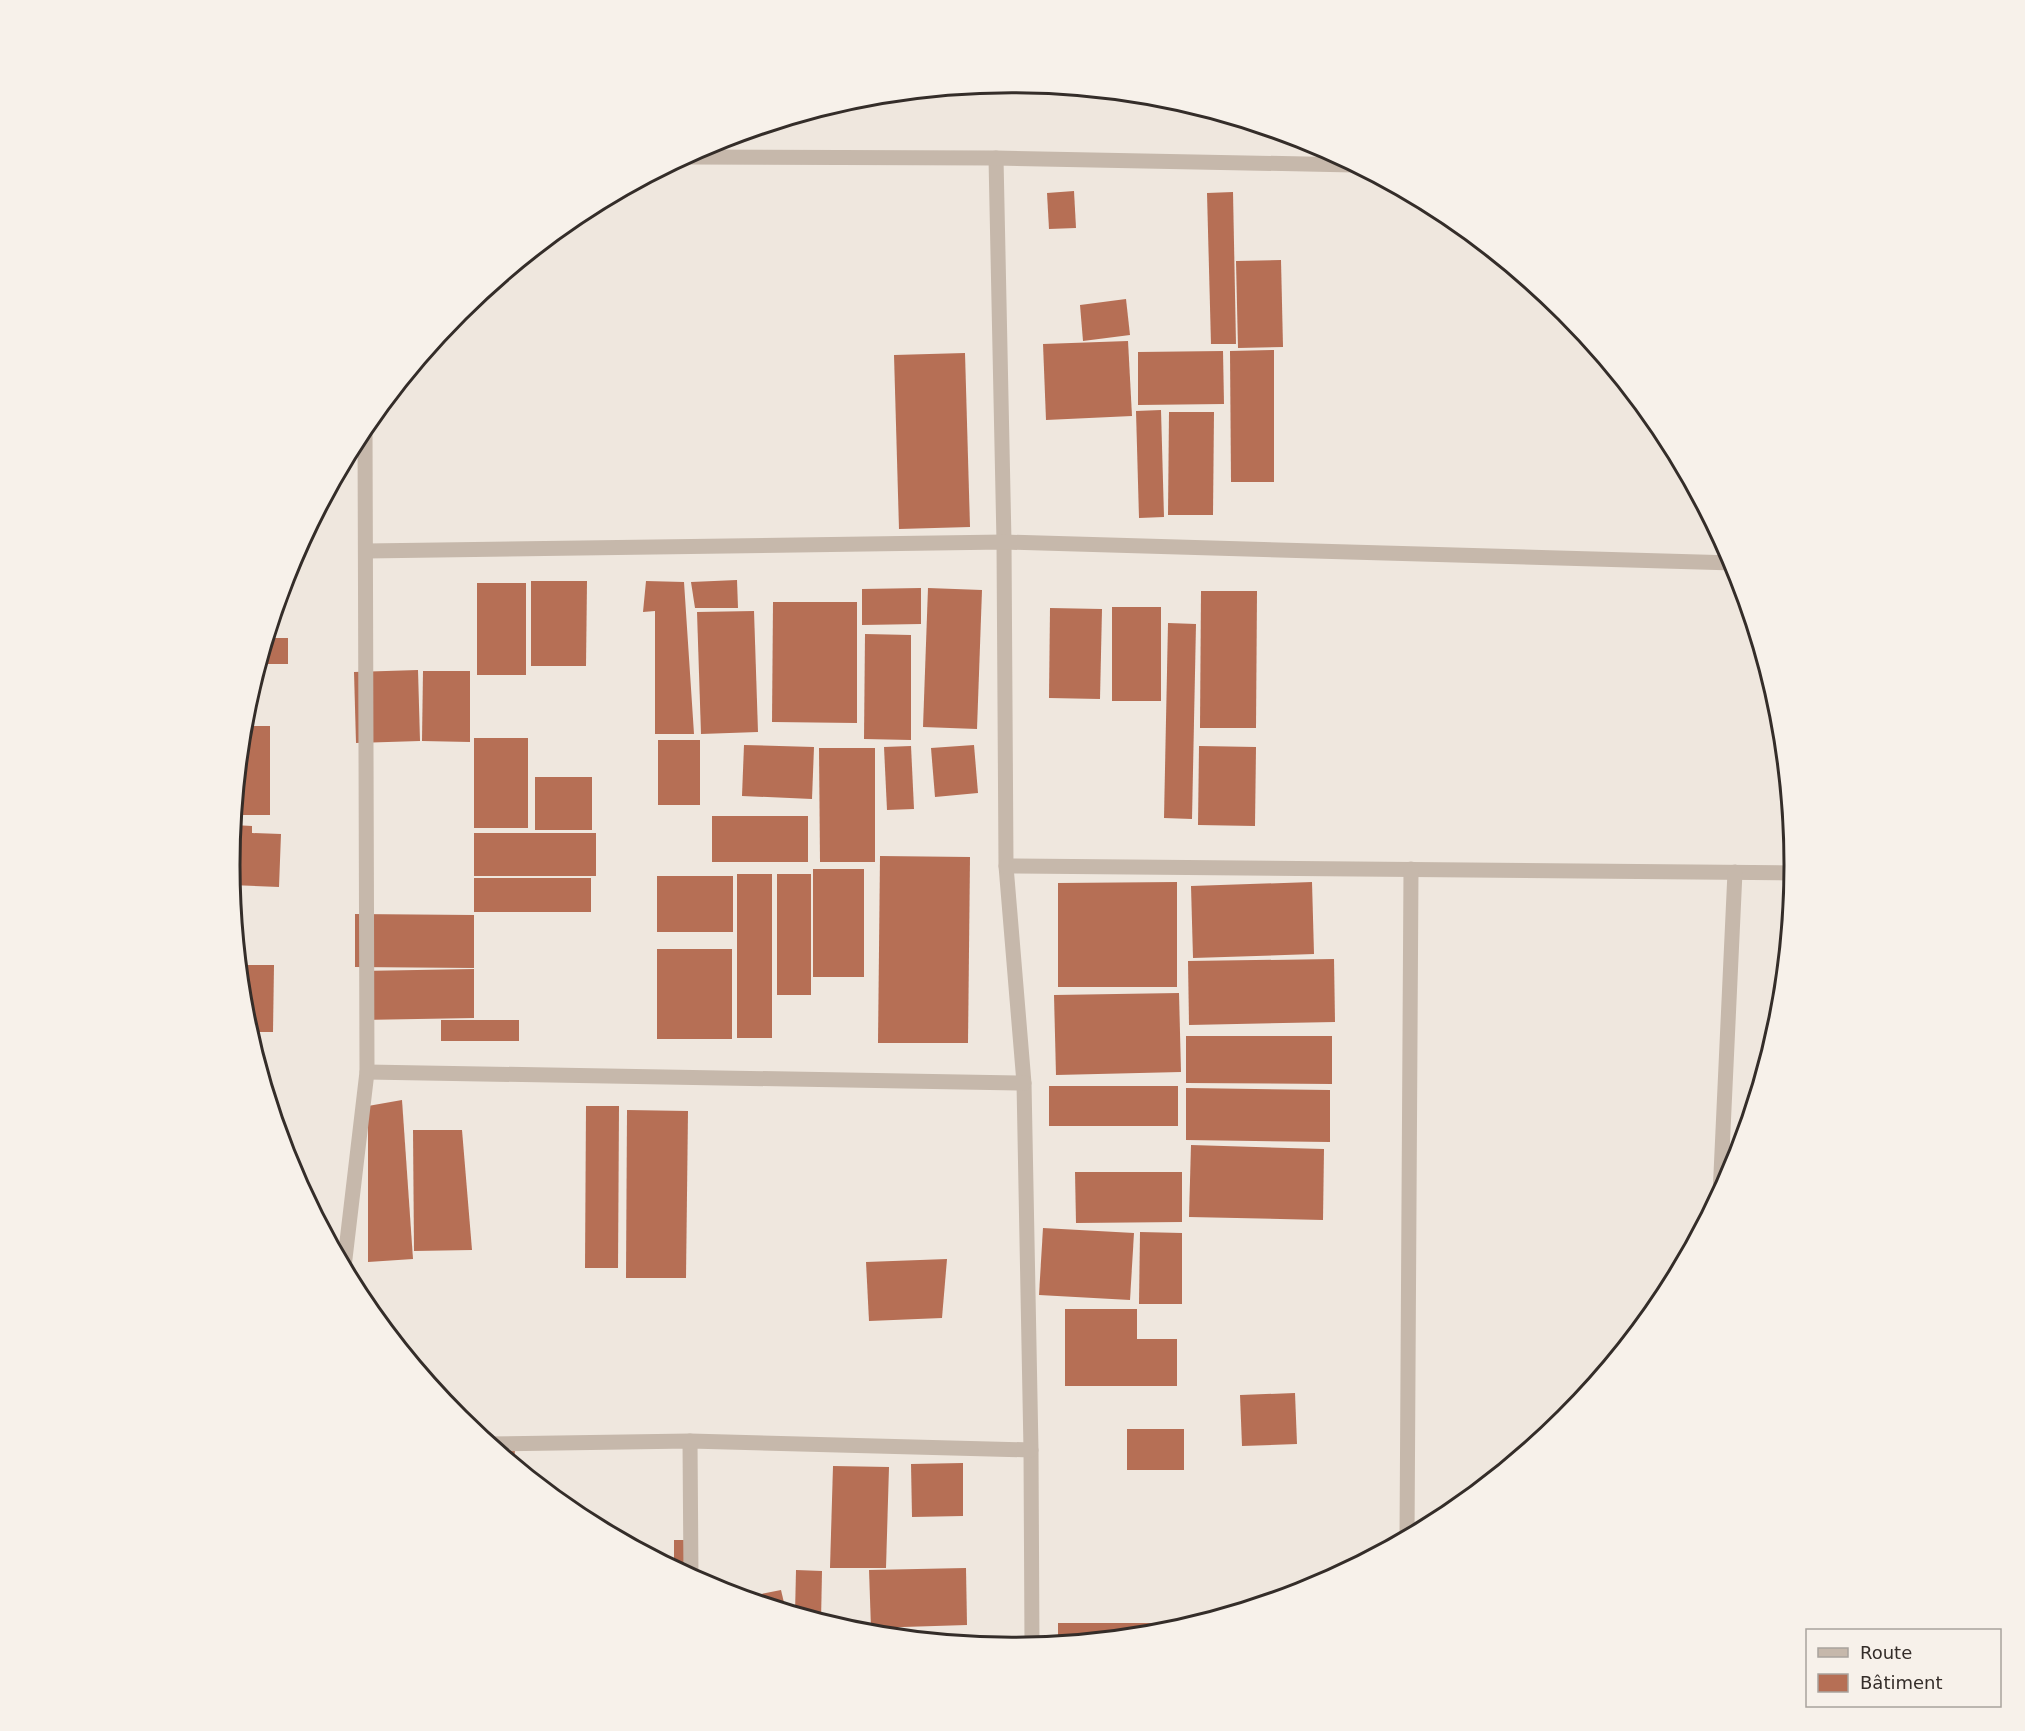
<svg xmlns="http://www.w3.org/2000/svg" width="2025" height="1731" font-family="'DejaVu Sans',sans-serif">
  <rect width="100%" height="100%" fill="#efe7de"/>
  <g fill="#b66f55">
    <polygon points="1074,191 1076,228 1049,229 1047,193"/>
    <polygon points="1233,192 1236,344 1211,344 1207,193"/>
    <polygon points="1281,260 1283,347 1238,348 1236,261"/>
    <polygon points="1126,299 1130,335 1083,341 1080,305"/>
    <polygon points="1128,341 1132,416 1046,420 1043,344"/>
    <polygon points="1274,350 1274,482 1231,482 1230,351"/>
    <polygon points="1223,351 1224,404 1138,405 1138,352"/>
    <polygon points="965,353 970,527 899,529 894,355"/>
    <polygon points="1161,410 1164,517 1139,518 1136,411"/>
    <polygon points="1169,412 1214,412 1213,515 1168,515"/>
    <polygon points="737,580 738,608 695,608 691,582"/>
    <polygon points="531,581 587,581 586,666 531,666"/>
    <polygon points="646,581 684,582 694,734 655,734 655,611 643,612"/>
    <rect x="477" y="583" width="49" height="92"/>
    <polygon points="921,588 921,624 862,625 862,589"/>
    <polygon points="928,588 982,590 977,729 923,727"/>
    <polygon points="1201,591 1257,591 1256,728 1200,728"/>
    <polygon points="773,602 857,602 857,723 772,722"/>
    <rect x="1112" y="607" width="49" height="94"/>
    <polygon points="1050,608 1102,609 1100,699 1049,698"/>
    <polygon points="754,611 758,732 701,734 697,612"/>
    <polygon points="1168,623 1196,624 1192,819 1164,818"/>
    <polygon points="865,634 911,635 911,740 864,739"/>
    <rect x="267" y="638" width="21" height="26"/>
    <polygon points="418,670 420,741 356,743 354,672"/>
    <polygon points="423,671 470,671 470,742 422,741"/>
    <polygon points="243,726 270,726 270,815 234,815"/>
    <rect x="474" y="738" width="54" height="90"/>
    <rect x="658" y="740" width="42" height="65"/>
    <polygon points="744,745 814,747 812,799 742,796"/>
    <polygon points="974,745 978,793 935,797 931,748"/>
    <polygon points="911,746 914,809 887,810 884,747"/>
    <polygon points="1199,746 1256,747 1255,826 1198,825"/>
    <polygon points="819,748 875,748 875,862 820,862"/>
    <rect x="535" y="777" width="57" height="53"/>
    <rect x="712" y="816" width="96" height="46"/>
    <polygon points="234,825 252,826 252,833 281,834 279,887 231,885 230,865"/>
    <rect x="474" y="833" width="122" height="43"/>
    <polygon points="880,856 970,857 968,1043 878,1043"/>
    <rect x="813" y="869" width="51" height="108"/>
    <rect x="737" y="874" width="35" height="164"/>
    <rect x="777" y="874" width="34" height="121"/>
    <rect x="657" y="876" width="76" height="56"/>
    <rect x="474" y="878" width="117" height="34"/>
    <polygon points="1177,882 1177,987 1058,987 1058,883"/>
    <polygon points="1312,882 1314,954 1193,958 1191,886"/>
    <polygon points="355,914 474,915 474,968 355,967"/>
    <rect x="657" y="949" width="75" height="90"/>
    <polygon points="1334,959 1335,1022 1189,1025 1188,961"/>
    <polygon points="239,965 274,965 273,1032 249,1032 244,1018"/>
    <polygon points="474,969 474,1018 361,1020 360,971"/>
    <polygon points="1179,993 1181,1072 1056,1075 1054,995"/>
    <rect x="441" y="1020" width="78" height="21"/>
    <polygon points="1186,1036 1332,1036 1332,1084 1186,1083"/>
    <rect x="1049" y="1086" width="129" height="40"/>
    <polygon points="1186,1088 1330,1090 1330,1142 1186,1140"/>
    <polygon points="402,1100 413,1259 368,1262 368,1106"/>
    <polygon points="586,1106 619,1106 618,1268 585,1268"/>
    <polygon points="627,1110 688,1111 686,1278 626,1278"/>
    <polygon points="413,1130 462,1130 472,1250 414,1251"/>
    <polygon points="1191,1145 1324,1149 1323,1220 1189,1217"/>
    <polygon points="1075,1172 1182,1172 1182,1222 1076,1223"/>
    <polygon points="1043,1228 1134,1233 1130,1300 1039,1295"/>
    <polygon points="1140,1232 1182,1233 1182,1304 1139,1304"/>
    <polygon points="947,1259 942,1318 869,1321 866,1262"/>
    <polygon points="1065,1309 1137,1309 1137,1339 1177,1339 1177,1386 1065,1386"/>
    <polygon points="1295,1393 1297,1444 1242,1446 1240,1395"/>
    <rect x="1127" y="1429" width="57" height="41"/>
    <polygon points="495,1449 515,1449 514,1465"/>
    <polygon points="963,1463 963,1516 912,1517 911,1464"/>
    <polygon points="833,1466 889,1467 886,1568 830,1568"/>
    <polygon points="674,1540 697,1540 696,1580 674,1568"/>
    <polygon points="966,1568 967,1625 871,1628 869,1570"/>
    <polygon points="796,1570 822,1571 821,1622 795,1614"/>
    <polygon points="781,1590 786,1611 752,1601 751,1596"/>
    <polygon points="1058,1623 1179,1623 1179,1629 1165,1634 1058,1644"/>
  </g>
  <g fill="none" stroke-linecap="round" stroke-linejoin="round">
    <g stroke="#c6b8ab" stroke-width="15">
      <polyline points="996,158 1004,542 1006,866 1024,1083 1031,1450 1032,1647"/>
      <polyline points="366,551 1004,542 1734,563"/>
      <polyline points="1006,866 1795,873"/>
      <polyline points="367,1072 1024,1083"/>
      <polyline points="1720,1195 1735,872"/>
      <polyline points="344,1267 367,1072 365,426"/>
      <polyline points="690,1441 691,1577"/>
      <polyline points="489,1444 690,1441 1031,1450"/>
      <polyline points="1407,1538 1411,869"/>
    </g>
    <g stroke="#c6b8ab" stroke-width="15">
      <polyline points="1004,83 1023,84"/>
      <polyline points="685,157 996,158 1354,165"/>
    </g>
  </g>
  <path d="M0 0H2025V1731H0ZM240 865a772 772 0 1 1 1544 0a772 772 0 1 1-1544 0Z" fill="#f7f1ea" fill-rule="evenodd"/>
  <path fill="none" stroke="#342d29" stroke-width="3" d="M240 865a772 772 0 1 1 1544 0a772 772 0 1 1-1544 0Z"/>
  <rect x="1806" y="1629" width="195" height="78" fill="#f7f1ea" stroke="#a9a39d" stroke-width="1.5"/>
  <rect x="1818" y="1648" width="30" height="9" fill="#c6b8ab" stroke="#a9a39d" stroke-width="1.5"/>
  <text x="1860" y="1659" font-size="18" fill="#342d29">Route</text>
  <rect x="1818" y="1674" width="30" height="18" fill="#b66f55" stroke="#a9a39d" stroke-width="1.5"/>
  <text x="1860" y="1689" font-size="18" fill="#342d29">Bâtiment</text>
</svg>
